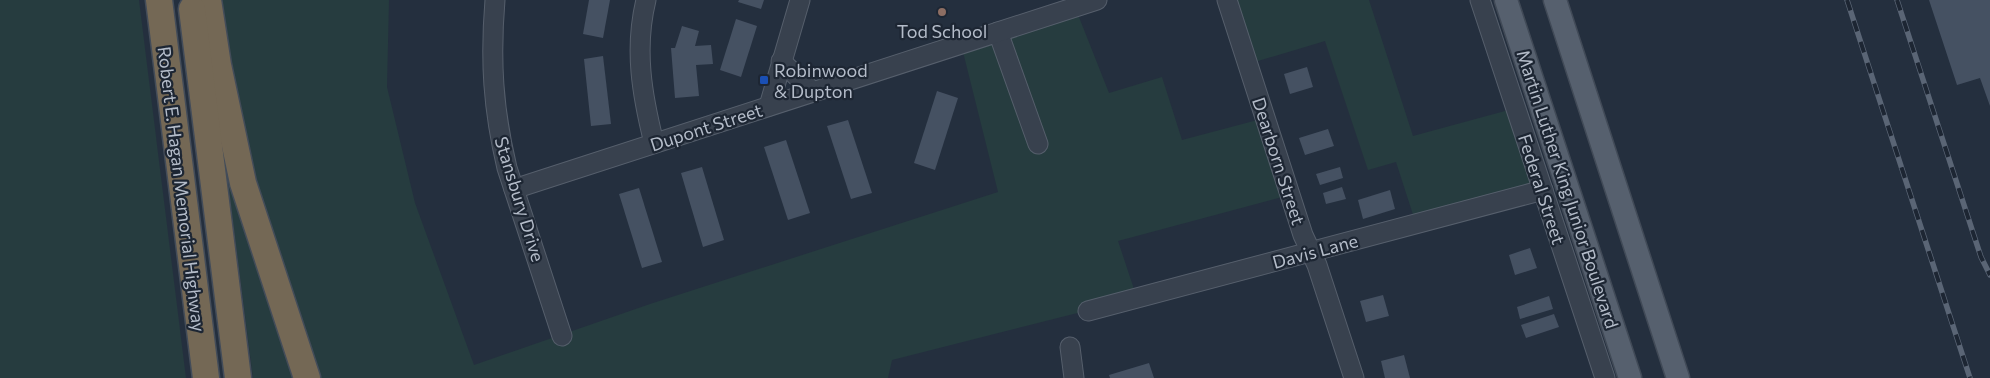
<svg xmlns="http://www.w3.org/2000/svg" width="1990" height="378" font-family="Commissioner,sans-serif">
  <rect width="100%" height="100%" fill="#242f3e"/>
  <g fill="#263c3f">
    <polygon points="0,0 139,0 186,378 0,378"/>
    <polygon points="222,0 389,0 387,87 415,203 474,365 650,304 998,192 961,44 1075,7 1109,93 1162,77 1182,140 1265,118 1290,195 1118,241 1137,298 892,360 888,378 321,378 273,242 240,126"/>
    <polygon points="1227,0 1369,0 1413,136 1516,108 1543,190 1416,224 1396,162 1368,170 1325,41 1248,64"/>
    <polygon points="226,169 231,169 300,378 253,378"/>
  </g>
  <g fill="#455162">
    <polygon points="589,0 610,0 603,38 583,34"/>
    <polygon points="739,0 764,0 761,9 738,2"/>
    <polygon points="1929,0 1990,0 1990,106 1980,78 1957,85"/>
    <polygon points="736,19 757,26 741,77 720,70"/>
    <polygon points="682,26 699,31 695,46 711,45 713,64 696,65 699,96 675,98 671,48 675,48"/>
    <polygon points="603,56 611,124 591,126 584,59"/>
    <polygon points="1307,67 1313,87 1290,94 1284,74"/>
    <polygon points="937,91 958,98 935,170 914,163"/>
    <polygon points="848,120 872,193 851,199 827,126"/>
    <polygon points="1328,129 1334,146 1305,155 1299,138"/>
    <polygon points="786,140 810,213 788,220 764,147"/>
    <polygon points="702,167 724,240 703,247 681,173"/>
    <polygon points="1340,167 1343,178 1320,185 1316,174"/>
    <polygon points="1342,187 1346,199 1326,204 1323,193"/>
    <polygon points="639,188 662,262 642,268 619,194"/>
    <polygon points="1390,190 1395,209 1363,219 1358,200"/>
    <polygon points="1530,248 1537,268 1515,275 1509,255"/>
    <polygon points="1383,295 1389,316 1366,322 1360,301"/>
    <polygon points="1549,296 1553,309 1520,319 1517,307"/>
    <polygon points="1554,314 1559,327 1526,338 1521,325"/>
    <polygon points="1404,355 1410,378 1385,378 1381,361"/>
    <polygon points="1149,363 1154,378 1110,378 1109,375"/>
  </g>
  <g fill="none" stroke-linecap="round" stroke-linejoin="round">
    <defs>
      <g id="minor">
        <path d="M495 0C490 60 493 109 507 168L562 336"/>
        <path d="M646 0C634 49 642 95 654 143"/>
        <polyline points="1227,0 1303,235 1317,265 1354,378"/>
        <polyline points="1480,0 1605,378"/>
        <polyline points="998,32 1038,144"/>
        <polyline points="781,61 813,92"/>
        <polyline points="769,106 800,0"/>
        <polyline points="514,189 1097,0"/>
        <polyline points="1088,311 1543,190"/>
        <polyline points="1070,347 1074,378"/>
      </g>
      <g id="major">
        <polyline points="1506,0 1630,378"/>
        <polyline points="1555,0 1678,378"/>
      </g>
      <g id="highway">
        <polyline points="159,0 206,378"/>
        <polyline points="208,0 218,65 243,183 307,378"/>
        <polyline points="192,9 238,378"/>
      </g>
    </defs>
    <use href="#minor" stroke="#565f6c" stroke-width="21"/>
    <use href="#major" stroke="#414a57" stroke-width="25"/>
    <use href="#highway" stroke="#434c59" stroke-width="29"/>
    <use href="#minor" stroke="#38414e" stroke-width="19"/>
    <use href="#major" stroke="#56606e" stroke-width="22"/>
    <use href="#highway" stroke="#746855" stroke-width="26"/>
    <defs>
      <g id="rail">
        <polyline points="1847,0 1970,378"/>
        <polyline points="1897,0 1981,257 1990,275"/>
      </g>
    </defs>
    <use href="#rail" stroke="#5a6575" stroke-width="5.5"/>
    <use href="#rail" stroke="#1d2633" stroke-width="4" stroke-dasharray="11" stroke-linecap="butt"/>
  </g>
  <circle fill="#8d6e63" stroke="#1d2633" stroke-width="2" cx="942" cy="12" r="5"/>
  <rect fill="#1a4fb4" stroke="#1d2633" stroke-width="2" x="759" y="75" width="10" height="10" rx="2.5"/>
  <g text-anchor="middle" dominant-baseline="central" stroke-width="4.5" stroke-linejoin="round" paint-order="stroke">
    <g font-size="18" fill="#b4bcc9" stroke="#1d2633">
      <text x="942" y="31">Tod School</text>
      <text x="774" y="70" text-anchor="start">Robinwood<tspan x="774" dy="21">&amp; Dupton</tspan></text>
    </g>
    <g font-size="18" fill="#b4bcc9" stroke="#1d2633">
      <text transform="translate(706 127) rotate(-18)">Dupont Street</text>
      <text transform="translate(1279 161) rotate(72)">Dearborn Street</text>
      <text transform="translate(182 189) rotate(83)">Robert E. Hagan Memorial Highway</text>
      <text transform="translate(1542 189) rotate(72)">Federal Street</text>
      <text transform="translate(1568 189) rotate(72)">Martin Luther King Junior Boulevard</text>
      <text transform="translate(520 199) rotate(73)">Stansbury Drive</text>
      <text transform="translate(1315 251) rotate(-15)">Davis Lane</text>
    </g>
  </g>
</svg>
